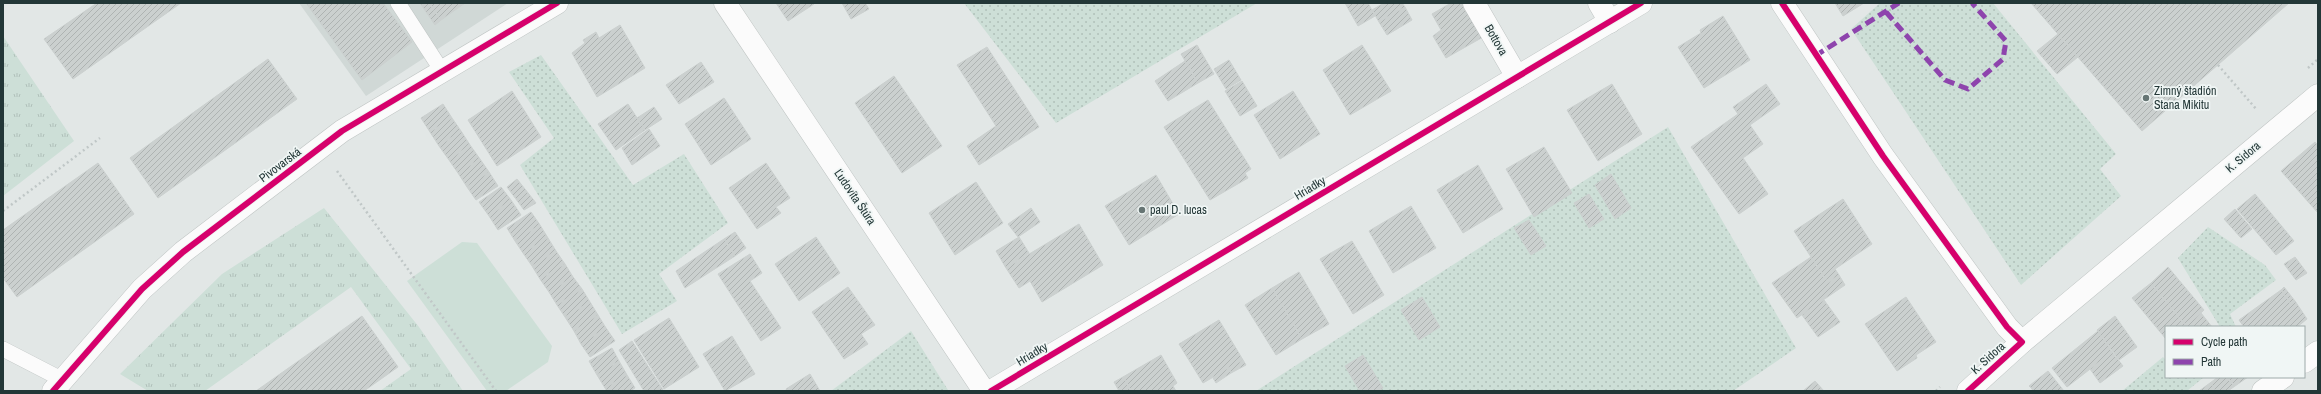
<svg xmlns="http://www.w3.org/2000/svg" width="2321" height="394" font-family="'Archivo Narrow',sans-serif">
  <defs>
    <pattern id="grass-tufts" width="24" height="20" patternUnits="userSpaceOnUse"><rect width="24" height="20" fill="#cddfd7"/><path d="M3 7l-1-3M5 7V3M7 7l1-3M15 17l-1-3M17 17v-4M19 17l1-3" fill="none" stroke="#b0c0b9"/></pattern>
    <pattern id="garden-dots" width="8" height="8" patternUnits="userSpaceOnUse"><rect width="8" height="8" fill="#cddfd7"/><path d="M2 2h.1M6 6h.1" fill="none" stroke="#b0c0b9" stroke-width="1.8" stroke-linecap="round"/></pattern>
    <pattern id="building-hatch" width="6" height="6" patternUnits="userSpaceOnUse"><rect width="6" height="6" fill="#cbd0cf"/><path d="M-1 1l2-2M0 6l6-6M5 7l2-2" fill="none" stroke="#aeb3b2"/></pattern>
  </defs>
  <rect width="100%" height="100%" fill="#e2e7e6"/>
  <polygon fill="#d0d8d6" points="299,3 508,3 366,96"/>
  <g fill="url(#grass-tufts)">
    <polygon points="3,36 74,141 3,196"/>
    <polygon points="324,208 419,327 463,391 380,391 411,369 351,287 205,391 148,391 120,374 222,274"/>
  </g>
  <g fill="url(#garden-dots)">
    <polygon points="964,3 1257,3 1056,123"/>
    <polygon points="1880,3 1993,3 2116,154 2100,169 2121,196 2021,285 1851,29"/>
    <polygon points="541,55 633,185 684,154 728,223 659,274 677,301 622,334 520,165 554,138 509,72"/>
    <polygon points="1668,127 1796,348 1733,391 1256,391"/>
    <polygon points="2208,227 2265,265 2276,280 2230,314 2236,327 2220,327 2178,258"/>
    <polygon points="911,331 948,390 831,391"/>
    <polygon points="2163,357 2166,360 2166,377 2204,377 2187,391 2122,391"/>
  </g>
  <polygon fill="#cddfd7" points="462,242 477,243 552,346 548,362 506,391 487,391 407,281"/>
  <g fill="url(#building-hatch)" stroke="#cbd0cf">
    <polygon points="97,3 181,3 73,79 44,39"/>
    <polygon points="306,3 383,3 412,42 362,80"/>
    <polygon points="420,3 429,3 441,20 435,25"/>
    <polygon points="429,3 465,3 441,20"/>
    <polygon points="776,3 814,3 814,4 788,21"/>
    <polygon points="842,3 865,3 869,9 851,19"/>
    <polygon points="1345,3 1368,3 1375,16 1358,26"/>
    <polygon points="1384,3 1402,3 1405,7 1379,22 1372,10"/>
    <polygon points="1451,3 1463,3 1483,37 1446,58 1433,36 1441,30 1432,14"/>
    <polygon points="1835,3 1864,3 1843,16"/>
    <polygon points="2031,3 2289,3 2142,131"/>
    <polygon points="1405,7 1412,20 1387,35 1379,22"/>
    <polygon points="1723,16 1750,60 1704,88 1678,47 1701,33 1700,30"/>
    <polygon points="620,25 645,68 597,97 572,53 585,43 583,40 596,32 599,38"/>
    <polygon points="2058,34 2078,57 2057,74 2037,51"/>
    <polygon points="1197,45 1214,74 1198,83 1181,54"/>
    <polygon points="1362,45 1391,91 1350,115 1323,70"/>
    <polygon points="987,47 1039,127 979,165 967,146 996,126 957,65"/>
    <polygon points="268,59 297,99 158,198 130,158"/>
    <polygon points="1229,60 1241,80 1226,89 1214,69"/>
    <polygon points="1185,61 1198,83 1168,101 1155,81"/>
    <polygon points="701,62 714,82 679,104 666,85"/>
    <polygon points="894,76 942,146 902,173 855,103"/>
    <polygon points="1242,81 1257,106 1240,116 1225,91"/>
    <polygon points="1612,84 1642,134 1598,161 1567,110"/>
    <polygon points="1766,84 1780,104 1750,125 1763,144 1743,158 1768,194 1739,214 1691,147 1738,114 1733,107"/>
    <polygon points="512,91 541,137 497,166 468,120"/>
    <polygon points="1293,91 1320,134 1280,159 1254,115"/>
    <polygon points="724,98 751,139 711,165 685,124"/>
    <polygon points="1208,100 1251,169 1245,173 1248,178 1210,200 1164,127"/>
    <polygon points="443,104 452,118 430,132 421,118"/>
    <polygon points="628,104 645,130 616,150 598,124"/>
    <polygon points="654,107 662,119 645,130 637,118"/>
    <polygon points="452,118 461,131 439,146 430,132"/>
    <polygon points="649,129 660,146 632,165 622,148"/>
    <polygon points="461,131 470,145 449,160 439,146"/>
    <polygon points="2315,142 2318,145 2318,213 2281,171"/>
    <polygon points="470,145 480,159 458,173 449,160"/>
    <polygon points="1544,147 1572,193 1534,217 1506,169"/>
    <polygon points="480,159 489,172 467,187 458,173"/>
    <polygon points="98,163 134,214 17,297 3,278 3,230"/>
    <polygon points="766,163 790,198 776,207 781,213 757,229 729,188"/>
    <polygon points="1478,165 1503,209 1463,233 1437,190"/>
    <polygon points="489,172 498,186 476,200 467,187"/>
    <polygon points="1611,174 1631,208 1615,219 1595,185"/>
    <polygon points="1156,175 1179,214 1129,245 1105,206"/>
    <polygon points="517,179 536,203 524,210 507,187"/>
    <polygon points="976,182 1003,223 955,255 929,213"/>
    <polygon points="501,187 511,200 489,216 479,202"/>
    <polygon points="1589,194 1604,219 1589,228 1574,203"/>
    <polygon points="2255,194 2294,241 2276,255 2237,209"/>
    <polygon points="1843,199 1872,244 1835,269 1839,275 1828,283 1794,231"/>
    <polygon points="511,200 521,215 498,230 489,216"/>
    <polygon points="1411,206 1436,248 1393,273 1369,231"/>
    <polygon points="1031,208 1040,222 1018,237 1008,224"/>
    <polygon points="2235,209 2252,229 2241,238 2224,219"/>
    <polygon points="531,212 540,225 515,241 507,228"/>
    <polygon points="1529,220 1546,246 1531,255 1514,228"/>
    <polygon points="1079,224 1103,265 1042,302 1030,281 1019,288 1006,268"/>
    <polygon points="540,225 548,238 523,253 515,241"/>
    <polygon points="735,232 746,248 735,256 724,239"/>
    <polygon points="816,237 840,273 799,301 775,264"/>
    <polygon points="1019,237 1029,253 1006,268 996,251"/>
    <polygon points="548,238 556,251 532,266 523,253"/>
    <polygon points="724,239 735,256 685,288 676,271"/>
    <polygon points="1352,241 1384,295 1353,314 1320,259"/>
    <polygon points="556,251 565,264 540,279 532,266"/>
    <polygon points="750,254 762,273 750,281 781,328 761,341 718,274"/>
    <polygon points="1811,257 1828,283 1839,275 1845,285 1797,318 1772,283"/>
    <polygon points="2295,257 2307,273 2296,280 2284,264"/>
    <polygon points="565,264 573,277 549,292 540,279"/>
    <polygon points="2168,267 2204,310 2186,326 2151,283"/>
    <polygon points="1299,272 1329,324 1302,339 1272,288"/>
    <polygon points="573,277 582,289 557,305 549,292"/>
    <polygon points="2151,283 2186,326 2166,327 2166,339 2132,298"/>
    <polygon points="848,287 875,325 861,334 868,344 844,359 812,312"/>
    <polygon points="2284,287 2295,301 2291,304 2281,290"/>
    <polygon points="1272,288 1302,339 1276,355 1245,305"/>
    <polygon points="582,289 590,302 565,317 557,305"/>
    <polygon points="2281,290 2291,304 2295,301 2307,319 2297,327 2244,327 2239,320"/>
    <polygon points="1422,297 1440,327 1419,340 1401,310"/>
    <polygon points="1906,297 1936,342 1916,355 1917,358 1897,371 1865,324"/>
    <polygon points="1824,300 1840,322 1818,337 1802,315"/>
    <polygon points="590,302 598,315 574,331 565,317"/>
    <polygon points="2201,313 2212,327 2187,327 2186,326"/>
    <polygon points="598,315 606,328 581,344 574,331"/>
    <polygon points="362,316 398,367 364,391 256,391"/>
    <polygon points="2115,316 2137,347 2119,360 2097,330"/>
    <polygon points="669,318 699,367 664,389 634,340"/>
    <polygon points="1219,320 1243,360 1203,383 1179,344"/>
    <polygon points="606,328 615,341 590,357 581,344"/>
    <polygon points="2098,331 2112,352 2067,387 2052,368"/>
    <polygon points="732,336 755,374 725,391 703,354"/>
    <polygon points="632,341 663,390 661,391 644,391 619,350"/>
    <polygon points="612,348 619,361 597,375 589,361"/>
    <polygon points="2112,352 2123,366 2100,383 2090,369"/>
    <polygon points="1161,355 1177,383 1173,386 1176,391 1131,391 1123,377"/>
    <polygon points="1363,355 1383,388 1378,391 1359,390 1345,366"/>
    <polygon points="1243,360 1246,365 1231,373 1228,368"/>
    <polygon points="619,361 627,375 605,388 597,375"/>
    <polygon points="1228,368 1231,373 1216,383 1213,378"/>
    <polygon points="2048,371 2064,391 2033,391 2032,389 2029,386"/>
    <polygon points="810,374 820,391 787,391 786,389"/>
    <polygon points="627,375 635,388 630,391 607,391 605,388"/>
    <polygon points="1123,377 1131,391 1119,391 1114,382"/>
    <polygon points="2218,377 2226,377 2235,386 2228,391 2216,391 2210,383"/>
    <polygon points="2226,377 2248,377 2235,386"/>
    <polygon points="1815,381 1824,391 1803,391"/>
    <polygon points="2210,383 2216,391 2199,391"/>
  </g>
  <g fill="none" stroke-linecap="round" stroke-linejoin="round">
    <defs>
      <g id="lane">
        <polyline points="398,3 442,71"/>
        <polyline points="3,349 63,380"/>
      </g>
      <g id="street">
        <polyline points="725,3 984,391"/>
        <polyline points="1474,3 1517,77"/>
        <polyline points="1599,3 1610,22"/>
        <polyline points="1782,3 1883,156 2007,327 2022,342"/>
        <polyline points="2304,362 2318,352"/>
        <polyline points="53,391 142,289 183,252 342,131 557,3"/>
        <polyline points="991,391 1641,3"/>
        <polyline points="1968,391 2022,342 2318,95"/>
        <polyline points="2263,391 2283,377"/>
      </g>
    </defs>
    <use href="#lane" stroke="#bfc4c3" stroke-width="16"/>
    <use href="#street" stroke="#bfc4c3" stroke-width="23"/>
    <g stroke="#c0c7c7" stroke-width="2.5" stroke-dasharray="2 3" stroke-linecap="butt">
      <polyline points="2218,65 2257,110"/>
      <polyline points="2308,68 2318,59"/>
      <polyline points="337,171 496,391"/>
      <polyline points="3,211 100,138"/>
      <polyline points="1936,391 1940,387"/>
    </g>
    <use href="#lane" stroke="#fbfbfb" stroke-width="15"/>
    <use href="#street" stroke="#fbfbfb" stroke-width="22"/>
    <g stroke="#8e44ad" stroke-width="5" stroke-dasharray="10 5" stroke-linecap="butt">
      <polyline points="1886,12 1945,80 1968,89 2003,59 2006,41 1972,3"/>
      <polyline points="1815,56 1899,3"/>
    </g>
    <defs>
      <g id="cycleway">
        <polyline points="1782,3 1883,156 2007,327 2022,342 1968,391"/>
        <polyline points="53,391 142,289 183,252 342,131 557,3"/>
        <polyline points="991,391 1641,3"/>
      </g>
    </defs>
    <use href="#cycleway" stroke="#f0f6f5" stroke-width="8"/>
    <use href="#cycleway" stroke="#d6006c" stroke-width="6"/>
  </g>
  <g fill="#667574" stroke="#f0f6f5" stroke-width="1.5">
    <circle cx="2146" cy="98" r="4"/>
    <circle cx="1142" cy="210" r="4"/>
  </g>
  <g text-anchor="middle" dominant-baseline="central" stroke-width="3.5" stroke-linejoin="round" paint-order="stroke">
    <g font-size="12" fill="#233737" stroke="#f0f6f5">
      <text transform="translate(1496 40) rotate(60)">Bottova</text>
      <text transform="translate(2243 157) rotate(-40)">K. Sidora</text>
      <text transform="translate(280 165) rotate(-37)">Pivovarská</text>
      <text transform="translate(1310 188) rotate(-31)">Hriadky</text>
      <text transform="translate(855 197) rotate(56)">Ľudovíta Štúra</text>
      <text transform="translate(1032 354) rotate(-31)">Hriadky</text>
      <text transform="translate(1988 358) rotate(-42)">K. Sidora</text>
    </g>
    <g font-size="12" fill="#233737" stroke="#f0f6f5" text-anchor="start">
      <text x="2154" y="91">Zimný štadión<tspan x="2154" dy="14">Stana Mikitu</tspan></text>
      <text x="1150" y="210">paul D. lucas</text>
    </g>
  </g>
  <rect width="2321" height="394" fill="none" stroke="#233737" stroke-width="8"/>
  <rect x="2165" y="326" width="140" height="52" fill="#f0f6f5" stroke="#9eaaa9"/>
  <rect x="2173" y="339" width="20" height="6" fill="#d6006c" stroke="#9eaaa9"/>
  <text x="2201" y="346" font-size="12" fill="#233737">Cycle path</text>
  <rect x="2173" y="359" width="20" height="6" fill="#8e44ad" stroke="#9eaaa9"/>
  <text x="2201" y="366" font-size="12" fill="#233737">Path</text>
</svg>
